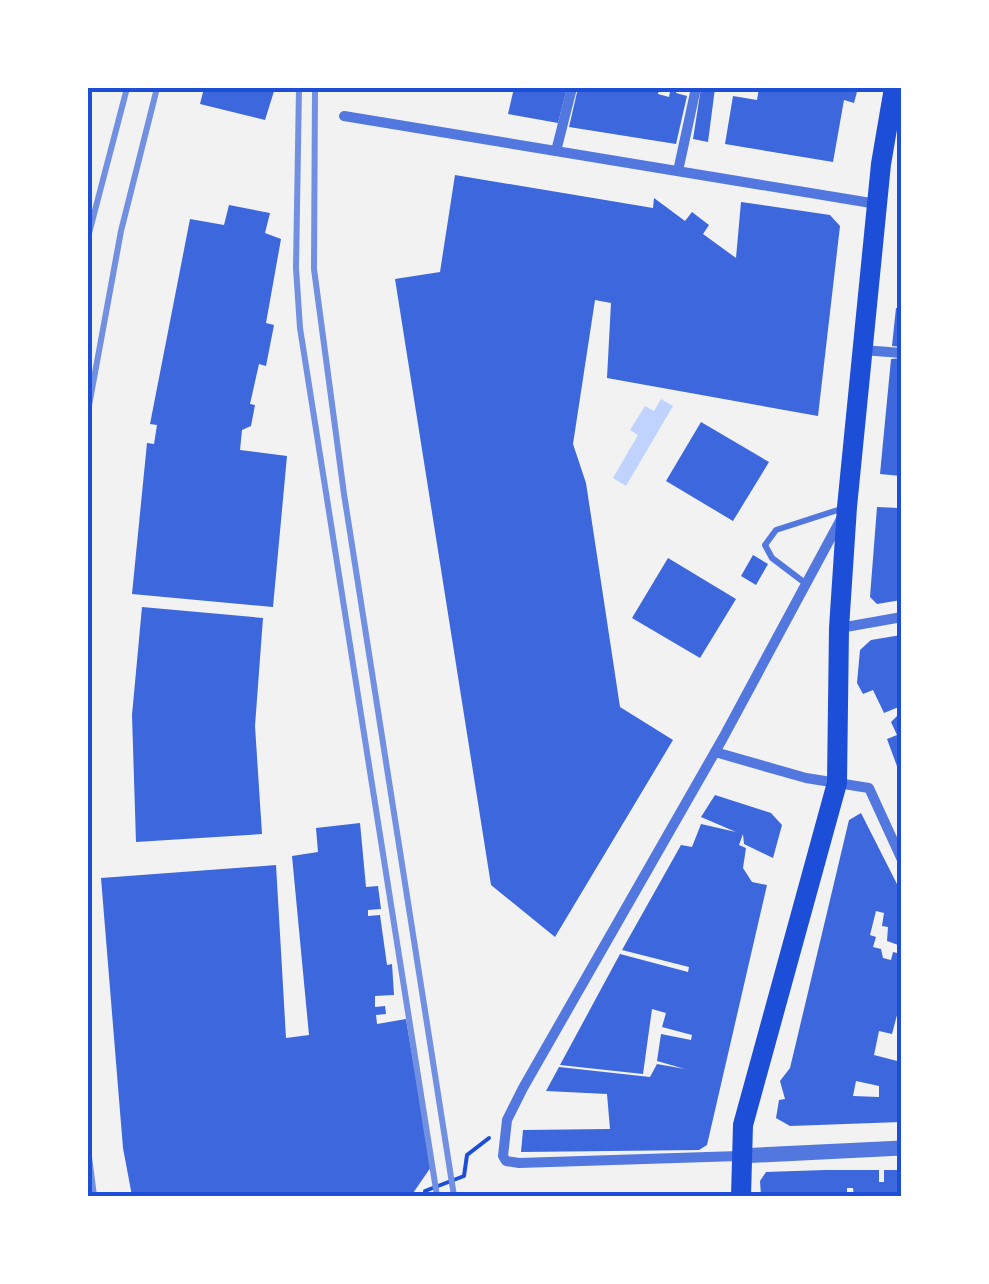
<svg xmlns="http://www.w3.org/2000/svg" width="989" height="1284" font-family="'PT Sans',sans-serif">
  <rect width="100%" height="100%" fill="#f2f2f2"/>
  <polygon fill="#bfd3fe" points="661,399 673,406 626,486 613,478 638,435 630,430 645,406 654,411"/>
  <g fill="#3d67dc" fill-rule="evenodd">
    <polygon points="204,88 275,88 265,120 200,104"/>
    <polygon points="514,88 567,88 558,123 508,114"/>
    <polygon points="578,88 654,88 659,89 658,94 669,97 670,92 660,88 677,88 676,93 687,96 676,144 569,127"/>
    <polygon points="701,88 715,88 708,142 693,139"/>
    <polygon points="759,88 858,88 854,103 844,100 833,162 725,144 733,96 757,100"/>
    <polygon points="455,175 653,208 654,198 685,221 692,212 709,225 703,234 736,258 741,202 830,215 840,226 818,416 607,378 611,303 595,300 573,444 586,483 620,707 673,740 555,937 491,885 395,279 440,272"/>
    <polygon points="229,205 270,213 265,233 281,239 266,323 274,325 266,366 259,364 250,404 255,405 251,426 242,430 240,450 287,456 273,607 132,594 147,443 154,444 157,425 150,424 190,219 224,225"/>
    <polygon points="896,308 901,309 901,347 892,346"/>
    <polygon points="901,358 901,476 880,474 891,359"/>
    <polygon points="701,422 769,462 733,521 666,481"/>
    <polygon points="877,507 899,508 901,516 901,600 877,604 870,597"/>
    <polygon points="753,555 768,564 756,585 741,576"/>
    <polygon points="668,558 736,599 700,658 632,618"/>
    <polygon points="142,607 263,618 255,726 262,834 136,842 132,715"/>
    <polygon points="901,635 901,706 884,713 873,690 863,694 857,683 860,650 871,640"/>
    <polygon points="901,712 901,777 887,739 897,735 891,722"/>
    <polygon points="715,795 771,813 782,825 773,858 744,844 743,834 739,845 746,848 743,868 752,882 767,885 707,1145 699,1150 521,1152 523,1130 610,1129 607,1094 546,1091 559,1067 650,1077 657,1064 685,1069 657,1061 661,1034 691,1040 692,1035 662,1027 666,1013 652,1009 643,1074 560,1065 620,954 688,972 689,967 622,950 681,845 692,847 701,824 736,832 701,817"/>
    <path d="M861 813 901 892V946L887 941 888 927 882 926 884 913 876 911 870 935 876 937 873 947 881 949 883 958 891 960 893 952 901 954V1000L892 1034 879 1031 874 1055 901 1062 898 1091 901 1122 790 1126 776 1118 779 1100 785 1099 780 1081 790 1068 849 820ZM856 1081 879 1086V1097L853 1096Z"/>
    <polygon points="360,823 366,887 378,886 381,909 368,910 368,916 380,915 387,965 392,964 394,995 375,996 375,1007 385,1006 386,1014 376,1015 377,1024 406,1019 431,1167 411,1196 132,1196 123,1148 101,878 276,865 286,1038 309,1035 292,856 318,852 316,828"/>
    <polygon points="825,1170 879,1170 879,1182 884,1182 884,1170 897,1170 901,1196 854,1196 853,1188 847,1188 847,1196 761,1196 760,1181 766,1172"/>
  </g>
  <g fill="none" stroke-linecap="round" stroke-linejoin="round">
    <polyline stroke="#1d4ed8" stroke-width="4" points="426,1196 425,1191 464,1176 467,1155 489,1138"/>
    <polyline stroke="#5277de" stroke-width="6" points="805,583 772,558 765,545 776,530 841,509"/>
    <g stroke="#5277de" stroke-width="10">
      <polyline points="344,116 877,204"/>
      <polyline points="556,151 572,88"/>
      <polyline points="678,171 696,88"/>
      <polyline points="862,350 902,353"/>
      <polyline points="840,628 902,617"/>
      <polyline points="715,752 806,778 869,788 902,860"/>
      <polyline points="739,1156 519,1163 506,1161 503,1156 507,1120 523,1088 723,738 842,517"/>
    </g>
    <polyline stroke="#5277de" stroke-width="15" points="739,1156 902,1148"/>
    <polyline stroke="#1d4ed8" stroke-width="20" points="741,1196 743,1125 837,783 839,628 847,507 881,164 894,88"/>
    <g stroke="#7290e2" stroke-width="6">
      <polyline points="299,88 296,268 300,328 437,1196"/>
      <polyline points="315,88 314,269 344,494 454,1196"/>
      <polyline points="88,237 127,88"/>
      <polyline points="88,411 121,231 157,88"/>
      <polyline points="88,1149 94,1196"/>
    </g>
  </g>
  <rect width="989" height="1284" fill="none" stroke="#ffffff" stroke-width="180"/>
  <rect x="90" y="90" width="809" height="1104" fill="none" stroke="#1d4ed8" stroke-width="4"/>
</svg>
